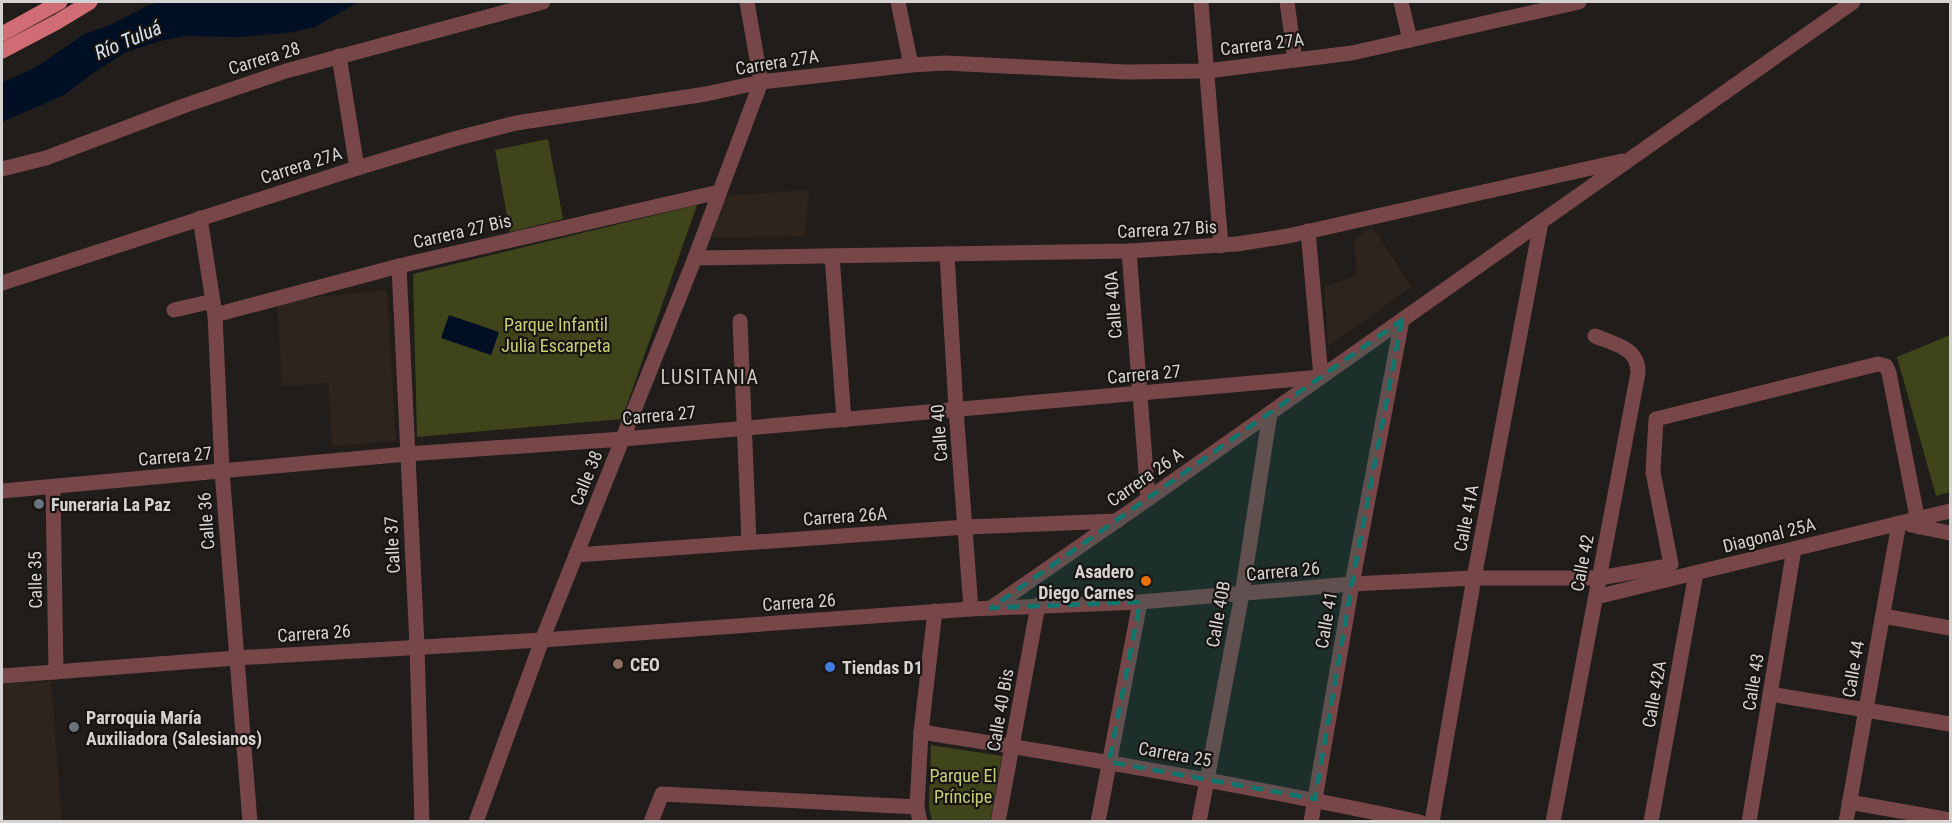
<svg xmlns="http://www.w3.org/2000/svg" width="1952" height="823" font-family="'Roboto Condensed',sans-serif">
  <rect width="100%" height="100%" fill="#201d1a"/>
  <g fill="#2d241d">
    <polygon points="809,190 805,236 711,238 724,196"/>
    <polygon points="1372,226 1412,287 1328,346 1324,287 1357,275 1354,240"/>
    <polygon points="387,290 396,441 332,446 328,383 282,387 277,301"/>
    <polygon points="51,681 62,821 2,821 2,684"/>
  </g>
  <g fill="#3f441a">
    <polygon points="548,139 563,219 510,232 495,150"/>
    <polygon points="697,205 622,419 417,437 413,274"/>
    <polygon points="1950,335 1950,492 1936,496 1897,357"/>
    <polygon points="931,745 1002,756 990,821 932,821 929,807"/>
  </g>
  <g fill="#000f24">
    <polygon points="190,2 358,2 315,27 287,33 237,37 184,36 160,41 126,52 93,73 64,95 2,122 2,83 38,66 83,35 110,25 147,6 156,3"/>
    <polygon points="449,315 499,332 491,355 441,338"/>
  </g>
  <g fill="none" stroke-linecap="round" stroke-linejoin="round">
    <g stroke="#764649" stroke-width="15">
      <polyline points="898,2 911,65"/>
      <polyline points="1201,2 1221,246"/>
      <polyline points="1287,2 1295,60"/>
      <polyline points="1401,2 1410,40"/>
      <polyline points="339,56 357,168"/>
      <polyline points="2,169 46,158 186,105 286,71 543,2"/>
      <polyline points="200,218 215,315 222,471 250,822"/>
      <polyline points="1308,231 1321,377"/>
      <polyline points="1129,251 1148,499"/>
      <polyline points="947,254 956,409 971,609"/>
      <polyline points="832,256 844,420"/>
      <polyline points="695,258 1129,251 1237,244 1288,236 1622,161"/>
      <polyline points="399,266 417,646 422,822"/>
      <polyline points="2,283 357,168 454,139 516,123 706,94 761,82 911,65 945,63 1126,72 1207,71 1352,53 1579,2"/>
      <polyline points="174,310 213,301"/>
      <polyline points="215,315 399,266 719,192"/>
      <polyline points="740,321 749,542"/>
      <polyline points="53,487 56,672"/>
      <polyline points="2,491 407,454 623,439 1321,377"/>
      <polyline points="1911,525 1950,533"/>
      <polyline points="576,555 966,527 1117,521"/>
      <polyline points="1596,597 1950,511"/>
      <polyline points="991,608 1148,499 1853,2"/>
      <polyline points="1883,616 1950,628"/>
      <polyline points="2,676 236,658 542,640 971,609 1140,602 1352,584 1474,578 1599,578 1668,566 1671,564 1653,472 1656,419 1878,364 1886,366 1889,373 1919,527"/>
      <polyline points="1770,694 1950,724"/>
      <path d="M921 732C1088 758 1255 787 1420 822"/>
      <polyline points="1849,802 1950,820"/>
      <polyline points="476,822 542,640 695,258 761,82 747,2"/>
      <polyline points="651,822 662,794 917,807"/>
      <polyline points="920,822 917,807 921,732 935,611"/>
      <polyline points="998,822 1038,605"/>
      <polyline points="1098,822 1140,602"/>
      <polyline points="1199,822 1242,594 1270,413"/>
      <polyline points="1311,822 1352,584 1402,320"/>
      <polyline points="1432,822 1474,578 1541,222"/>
      <path d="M1553 822 1638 373C1639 348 1614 344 1595 336"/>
      <polyline points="1651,822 1696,573"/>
      <polyline points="1749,822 1794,549"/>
      <polyline points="1846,822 1899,523"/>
    </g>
    <g stroke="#cf6c74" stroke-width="15">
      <polyline points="2,34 60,2"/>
      <polyline points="2,51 57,22 90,2"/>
    </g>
  </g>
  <path fill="#0f766e" fill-opacity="0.2" stroke="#0f766e" stroke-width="4.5" stroke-dasharray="12 8" stroke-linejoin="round" d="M1402 320 1352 584 1315 799 1109 762 1140 602 991 608Z"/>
  <g fill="#6b7280" stroke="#171411" stroke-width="2">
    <circle cx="39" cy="504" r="6"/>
    <circle cx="74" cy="727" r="6"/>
  </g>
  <circle fill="#e8710a" stroke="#171411" stroke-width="2" cx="1146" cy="581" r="6"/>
  <circle fill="#8d6e63" stroke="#171411" stroke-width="2" cx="618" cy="664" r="6"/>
  <circle fill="#3f7fe0" stroke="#171411" stroke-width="2" cx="830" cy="667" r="6"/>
  <g text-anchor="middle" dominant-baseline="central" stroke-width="4.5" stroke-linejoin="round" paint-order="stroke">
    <g font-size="18" fill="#d5d3d1" stroke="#171411">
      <text transform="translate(1262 44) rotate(-7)">Carrera 27A</text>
      <text transform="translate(264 58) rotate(-17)">Carrera 28</text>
      <text transform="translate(777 62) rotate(-9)">Carrera 27A</text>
      <text transform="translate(301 165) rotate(-18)">Carrera 27A</text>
      <text transform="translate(1167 229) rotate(-3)">Carrera 27 Bis</text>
      <text transform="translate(462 231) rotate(-13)">Carrera 27 Bis</text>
      <text transform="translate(1113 305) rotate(-94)">Calle 40A</text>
      <text transform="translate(1144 374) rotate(-5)">Carrera 27</text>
      <text transform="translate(659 415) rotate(-5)">Carrera 27</text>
      <text transform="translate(939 433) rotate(-94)">Calle 40</text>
      <text transform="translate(175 456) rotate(-5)">Carrera 27</text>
      <text transform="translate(1145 477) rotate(-35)">Carrera 26 A</text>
      <text transform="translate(586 478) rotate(-68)">Calle 38</text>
      <text transform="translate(845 516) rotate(-4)">Carrera 26A</text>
      <text transform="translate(1466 518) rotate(-79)">Calle 41A</text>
      <text transform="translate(206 521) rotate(-94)">Calle 36</text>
      <text transform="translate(1769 535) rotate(-14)">Diagonal 25A</text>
      <text transform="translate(392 545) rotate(-93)">Calle 37</text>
      <text transform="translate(1582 563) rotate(-79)">Calle 42</text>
      <text transform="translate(1283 571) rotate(-5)">Carrera 26</text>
      <text transform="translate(35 580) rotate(-91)">Calle 35</text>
      <text transform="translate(799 602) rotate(-4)">Carrera 26</text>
      <text transform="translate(1218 614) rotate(-80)">Calle 40B</text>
      <text transform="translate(1326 620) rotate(-80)">Calle 41</text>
      <text transform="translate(314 633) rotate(-4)">Carrera 26</text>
      <text transform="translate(1853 669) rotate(-80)">Calle 44</text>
      <text transform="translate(1753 682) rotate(-81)">Calle 43</text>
      <text transform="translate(1654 694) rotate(-80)">Calle 42A</text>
      <text transform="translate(1000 710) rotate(-80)">Calle 40 Bis</text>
      <text transform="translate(1175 754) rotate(10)">Carrera 25</text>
    </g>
    <g font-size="18" fill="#c5d276" stroke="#171411">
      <text x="556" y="324">Parque Infantil<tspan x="556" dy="21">Julia Escarpeta</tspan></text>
      <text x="963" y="775">Parque El<tspan x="963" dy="21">Príncipe</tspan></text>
    </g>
    <g font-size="18" font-weight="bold" fill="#d5d3d1" stroke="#171411" text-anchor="start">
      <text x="51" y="504">Funeraria La Paz</text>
      <text x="1134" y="571" text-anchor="end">Asadero<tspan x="1134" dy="21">Diego Carnes</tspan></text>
      <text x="630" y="664">CEO</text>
      <text x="842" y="667">Tiendas D1</text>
      <text x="86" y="717">Parroquia María<tspan x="86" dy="21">Auxiliadora (Salesianos)</tspan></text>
    </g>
    <g font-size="20" font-style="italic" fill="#d6e4f1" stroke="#171411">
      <text transform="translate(128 40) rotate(-23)">Río Tuluá</text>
    </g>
    <g font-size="20" letter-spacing="1.5" fill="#ccc7c3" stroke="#171411">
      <text x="710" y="377">LUSITANIA</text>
    </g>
  </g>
  <rect width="1952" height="823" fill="none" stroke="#d5d3d1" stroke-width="6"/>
</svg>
